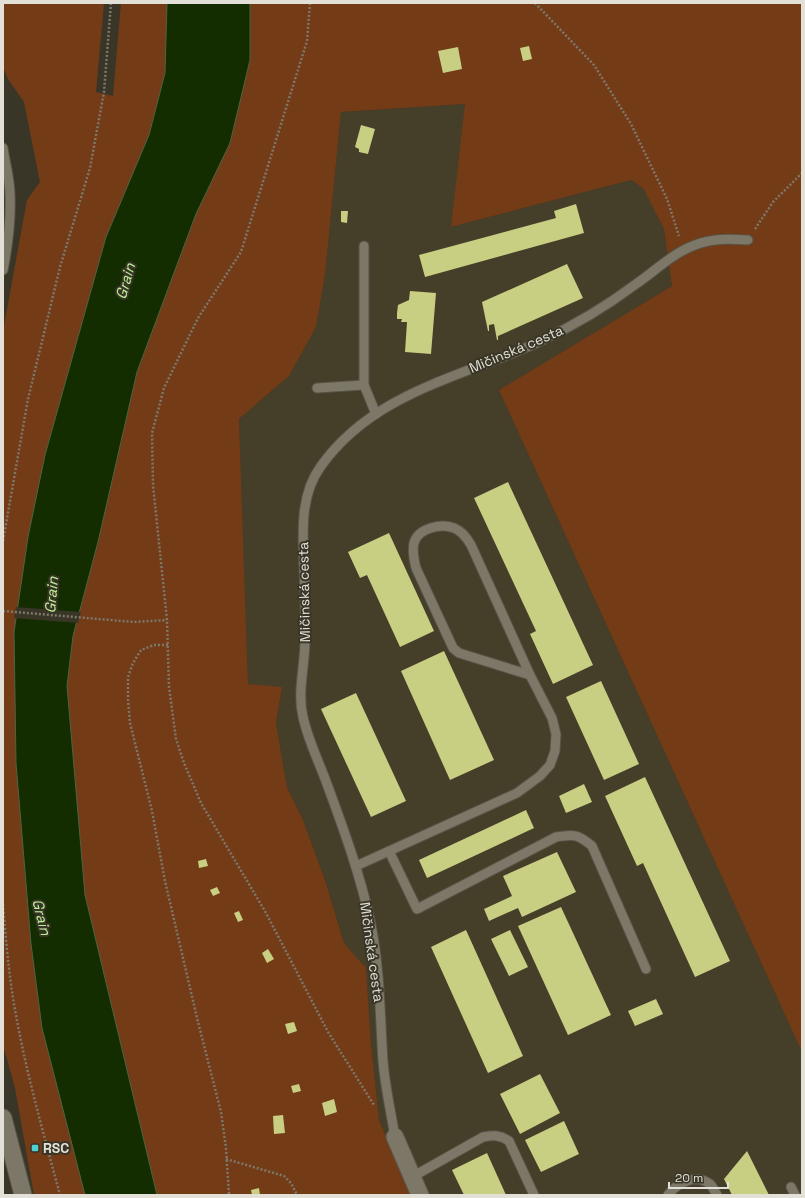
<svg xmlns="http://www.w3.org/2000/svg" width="805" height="1198" font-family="'Space Grotesk',sans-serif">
  <rect width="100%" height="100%" fill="#3a3627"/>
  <polygon fill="#453e29" points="466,104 451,227 631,180 643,188 664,229 672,286 499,390 802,1052 802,1195 412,1195 379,1120 371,1044 366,968 344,943 325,880 303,820 287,787 276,723 282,688 248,685 239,419 289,376 316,327 325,275 341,112"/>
  <g fill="#743b17">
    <polygon points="3,3 104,3 96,92 113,96 121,3 167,3 165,73 149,135 106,237 45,455 16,763 31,944 42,1028 85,1195 34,1195 15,1088 3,1045 3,331 27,200 40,182 24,102 8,79 3,67"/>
    <polygon points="250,3 802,3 802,1052 499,390 672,286 664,229 643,188 631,180 451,227 465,104 341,112 325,275 316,327 289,376 239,419 248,684 282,687 276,723 287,787 303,820 325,880 344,943 366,968 371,1044 379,1120 412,1195 157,1195 85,895 67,686 73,636 98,542 137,372 196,214 230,143 250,60"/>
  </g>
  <polygon fill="#132d00" stroke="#516340" points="167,3 250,3 250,60 230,143 196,214 137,372 98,542 73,636 67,686 85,895 157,1195 85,1195 42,1028 31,944 16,763 14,632 28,537 45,455 106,237 149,135 165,73"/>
  <polygon fill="#3a3627" points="16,607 81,612 78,623 14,618"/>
  <g fill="#c8cf83">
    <polygon points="529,46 532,59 523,61 520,48"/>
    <polygon points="458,47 462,69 443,73 438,51"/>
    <polygon points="361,125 375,129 368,154 359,152 359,149 355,147"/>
    <polygon points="576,204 584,233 425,277 419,255 556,218 554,211"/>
    <polygon points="341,211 348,211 347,223 341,222"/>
    <polygon points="567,264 583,298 498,336 498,340 497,340 494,324 489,325 489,331 488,331 482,302"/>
    <polygon points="410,291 436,293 431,354 405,352 407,322 401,322 402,319 397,319 397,313 398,305 409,300"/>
    <polygon points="508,482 593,665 553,684 530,634 536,631 474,498"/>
    <polygon points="389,533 434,631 400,647 367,575 360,578 348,552"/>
    <polygon points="444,651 494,760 450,780 401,671"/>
    <polygon points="601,681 639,764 604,780 566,697"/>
    <polygon points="356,693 406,801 371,817 321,709"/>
    <polygon points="645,777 730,961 695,977 643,863 637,866 605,796"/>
    <polygon points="584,784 592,802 566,813 559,796"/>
    <polygon points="526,810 534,828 427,878 419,860"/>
    <polygon points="557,852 576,892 522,917 518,908 489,921 484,909 512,896 503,876"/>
    <polygon points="206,859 208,866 199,868 198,861"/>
    <polygon points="217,887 220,893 213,896 210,890"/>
    <polygon points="561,907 611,1015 568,1035 518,926"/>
    <polygon points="239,911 243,920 238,922 234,913"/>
    <polygon points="466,930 523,1056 488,1073 431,947"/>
    <polygon points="510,930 528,967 509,976 491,939"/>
    <polygon points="268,949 274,959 267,963 262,953"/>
    <polygon points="656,999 663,1014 635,1026 628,1011"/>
    <polygon points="294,1022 297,1031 288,1034 285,1024"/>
    <polygon points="540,1074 560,1113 520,1134 500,1094"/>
    <polygon points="299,1084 301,1091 293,1093 291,1086"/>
    <polygon points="334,1099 337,1112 325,1116 322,1103"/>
    <polygon points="283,1115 285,1133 274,1134 273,1116"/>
    <polygon points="564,1121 579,1154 541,1172 525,1140"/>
    <polygon points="747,1151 769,1195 732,1195 724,1179"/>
    <polygon points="487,1153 506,1195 464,1195 452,1170"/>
    <polygon points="259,1188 260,1195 252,1195 251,1190"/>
  </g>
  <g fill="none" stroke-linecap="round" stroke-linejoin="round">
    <defs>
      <g id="lane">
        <path d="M3 148C5 163 10 179 10 195 11 220 8 245 3 270"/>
        <polyline points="364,246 364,385 376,414"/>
        <polyline points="317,388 364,385"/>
        <path d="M389 851 417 909 556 837C573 834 578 834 592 846L646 969"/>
        <path d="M356 866 517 793 540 776 550 765 555 751 556 734 552 718 530 675 471 545C467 538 462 531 454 528 441 523 418 528 414 543 412 551 414 560 416 568L453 648 459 653 530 675"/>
        <path d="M395 1137C391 1112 385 1087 383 1061 380 1016 380 970 371 925 361 877 344 830 327 784 319 762 308 740 303 717 297 692 305 666 305 640 306 617 305 593 304 569 303 534 299 496 321 466 374 392 462 377 539 342 571 327 608 305 636 284 655 271 673 253 695 245 712 238 731 239 748 240"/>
        <path d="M412 1177 483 1137C494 1135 500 1135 509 1141L534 1195"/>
        <polyline points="791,1187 795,1195"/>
        <path d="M668 1195C677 1183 696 1173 710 1184 713 1187 715 1192 717 1195"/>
      </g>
      <g id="street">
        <polyline points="3,1118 23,1195"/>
        <polyline points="395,1137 420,1195"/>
      </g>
    </defs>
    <use href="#lane" stroke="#575448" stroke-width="11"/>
    <use href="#street" stroke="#575448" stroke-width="19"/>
    <g stroke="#7c796c" stroke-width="2.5" stroke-dasharray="2 2" stroke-linecap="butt">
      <polyline points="310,3 307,41 241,252 198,318 164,388 152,433 153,485 167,620 169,687 176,739 184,763 201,803 266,913 328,1032 374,1105"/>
      <polyline points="535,3 594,65 631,124 667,199 679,236"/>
      <polyline points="755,229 773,202 802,173"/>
      <polyline points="3,541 28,399 60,267 90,168 104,92 111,3"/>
      <polyline points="3,611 134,622 167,620"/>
      <polyline points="168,645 154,645 141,650 133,663 128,677 128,700 130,723 152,811 165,881 198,1022 221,1112 226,1148 229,1195"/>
      <path d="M3 904C6 941 9 978 16 1015 27 1076 44 1135 60 1195"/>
      <polyline points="226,1159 284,1176 291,1183 297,1195"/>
    </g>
    <use href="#lane" stroke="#7d7768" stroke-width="9"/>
    <use href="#street" stroke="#7d7768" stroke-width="17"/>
  </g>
  <rect fill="#52cdd0" stroke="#3a3627" stroke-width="1.5" x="31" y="1144" width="8" height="8" rx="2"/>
  <g text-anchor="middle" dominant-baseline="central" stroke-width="4" stroke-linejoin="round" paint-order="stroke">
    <g font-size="14" fill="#e3e0d7" stroke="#3a3627">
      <text transform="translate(516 349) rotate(-23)">Mičinská cesta</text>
      <text transform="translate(304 592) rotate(-91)">Mičinská cesta</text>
      <text transform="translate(372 952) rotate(82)">Mičinská cesta</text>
    </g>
    <g font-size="14" font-weight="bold" fill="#e3e0d7" stroke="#3a3627" text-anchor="start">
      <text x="43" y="1148">RSC</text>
    </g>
    <g font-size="15" font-style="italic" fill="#bcf299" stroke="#3a3627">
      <text transform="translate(125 281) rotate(-74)">Grain</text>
      <text transform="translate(51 595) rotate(-85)">Grain</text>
      <text transform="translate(42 917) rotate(76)">Grain</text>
    </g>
  </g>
  <rect width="805" height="1198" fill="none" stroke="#e3e0d7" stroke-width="8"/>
  <path d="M669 1182v6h59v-6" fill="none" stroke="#e3e0d7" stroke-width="2"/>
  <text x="675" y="1182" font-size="12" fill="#e3e0d7" stroke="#3a3627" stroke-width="3" paint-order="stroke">20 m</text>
</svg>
